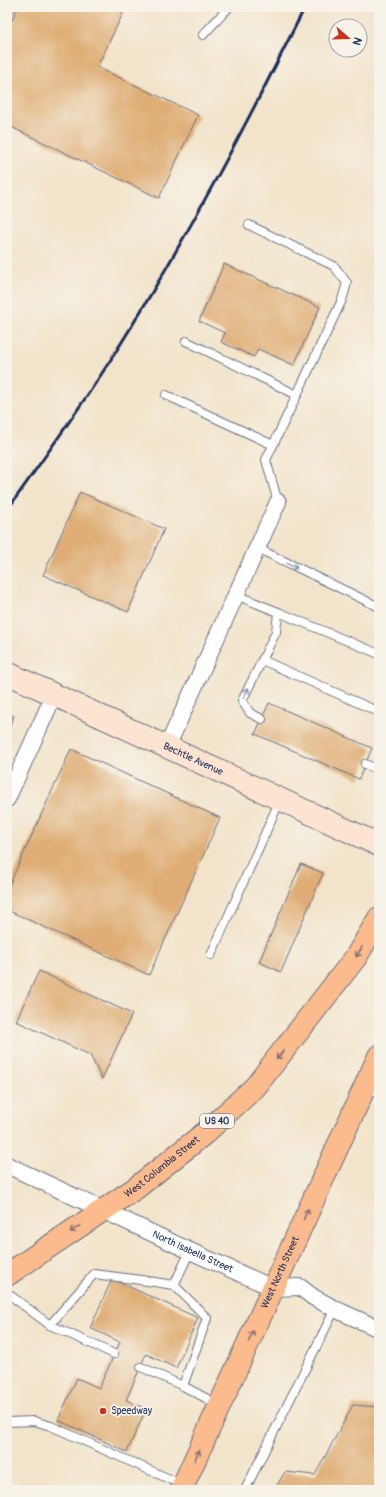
<svg xmlns="http://www.w3.org/2000/svg" width="386" height="1497" font-family="Pangolin,sans-serif">
  <rect width="100%" height="100%" fill="#f7f3e8"/>
  <filter id="ink" filterUnits="userSpaceOnUse"><feTurbulence type="fractalNoise" baseFrequency=".025" numOctaves="2"/><feDisplacementMap in="SourceGraphic" scale="8" xChannelSelector="R" yChannelSelector="G"/><feConvolveMatrix kernelMatrix="1 2 1 2 8 2 1 2 1" color-interpolation-filters="sRGB"/></filter>
  <filter id="wash" filterUnits="userSpaceOnUse"><feTurbulence type="fractalNoise" baseFrequency=".012" numOctaves="4" result="noise"/><feDisplacementMap in="SourceGraphic" scale="16" xChannelSelector="R" yChannelSelector="G"/><feGaussianBlur stdDeviation="0.9" result="paint"/><feColorMatrix in="noise" values="0 0 0 0 0 0 0 0 0 0 0 0 0 0 0 0 0 1.4 0 .05"/><feComposite in="paint" operator="in"/></filter>
  <g filter="url(#wash)">
    <rect width="100%" height="100%" fill="#f2e4ca"/>
    <g id="blocks">
      <g fill="#dfad74">
        <polygon points="18,7 126,7 97,67 198,115 159,198 7,125 7,30"/>
        <polygon points="224,264 320,307 294,365 258,349 254,357 221,342 225,333 199,321"/>
        <polygon points="80,492 164,529 128,612 43,575"/>
        <polygon points="269,703 372,748 359,779 255,734"/>
        <polygon points="7,713 14,716 7,730"/>
        <polygon points="71,749 220,818 149,975 7,910 7,890"/>
        <polygon points="301,864 323,873 281,972 259,962"/>
        <polygon points="39,971 132,1014 102,1079 90,1055 16,1021"/>
        <polygon points="112,1279 198,1318 176,1368 146,1354 126,1400 146,1409 127,1452 58,1420 77,1378 99,1388 120,1342 90,1328"/>
        <polygon points="353,1405 379,1407 379,1490 274,1490 285,1472 315,1475"/>
      </g>
    </g>
  </g>
  <g filter="url(#ink)">
    <use href="#blocks" fill-opacity="0" stroke="#666e84" stroke-width="1"/>
    <g fill="none" stroke-linecap="round" stroke-linejoin="round">
      <defs>
        <g id="service">
          <polyline points="7,13 10,7"/>
          <polyline points="203,35 229,7"/>
          <polyline points="249,225 334,266 347,283 342,300 266,460 278,502"/>
          <polyline points="186,341 297,395"/>
          <polyline points="166,395 273,445"/>
          <polyline points="257,548 379,607"/>
          <polyline points="236,595 278,612 276,632 242,701 250,713 262,719"/>
          <polyline points="278,612 379,654"/>
          <polyline points="262,660 379,712"/>
          <polyline points="365,764 379,770"/>
          <polyline points="211,955 280,800"/>
          <polyline points="365,1086 379,1093"/>
          <polyline points="174,1285 207,1318 183,1386"/>
          <polyline points="7,1293 50,1325 114,1354"/>
          <polyline points="50,1325 94,1274 141,1280 174,1285 190,1251"/>
          <polyline points="141,1367 183,1386 219,1405"/>
          <polyline points="7,1422 34,1421 51,1426 194,1490"/>
          <polyline points="245,1490 335,1309"/>
        </g>
        <g id="minor">
          <polyline points="167,747 278,502"/>
          <polyline points="7,799 54,695"/>
          <path id="s1" d="M7 1165 190 1251 273 1288 300 1287 313 1297 335 1309 379 1329"/>
        </g>
        <g id="secondary">
          <path id="s2" d="M7 673 379 845"/>
        </g>
        <g id="primary">
          <path id="s3" d="M7 1275 136 1188 205 1133 255 1087 356 957 379 918"/>
          <path id="s4" d="M181 1490 379 1056"/>
        </g>
      </defs>
      <use href="#service" stroke="#666e84" stroke-width="10"/>
      <use href="#minor" stroke="#666e84" stroke-width="18"/>
      <use href="#secondary" stroke="#666e84" stroke-width="24"/>
      <use href="#primary" stroke="#666e84" stroke-width="24"/>
      <use href="#service" stroke="#fff" stroke-width="8"/>
      <use href="#minor" stroke="#fff" stroke-width="16"/>
      <use href="#secondary" stroke="#fde4d1" stroke-width="22"/>
      <use href="#primary" stroke="#fbbb8c" stroke-width="22"/>
      <path stroke="#1b2f5e" stroke-width="3" d="M7 510C44 458 81 407 115 353 185 242 246 125 305 7"/>
    </g>
    <defs><path id="oneway-shaft" d="M-6 0H5M1.5-3L5.5 0L1.5 3" fill="none" stroke-width="1.6" stroke-linecap="round" stroke-linejoin="round"/></defs>
    <g stroke="#8d97ae">
      <use href="#oneway-shaft" transform="translate(292 566) rotate(25)"/>
      <use href="#oneway-shaft" transform="translate(246 693) rotate(-64)"/>
    </g>
    <g stroke="#806e73">
      <use href="#oneway-shaft" transform="translate(359 952) rotate(121)"/>
      <use href="#oneway-shaft" transform="translate(280 1055) rotate(128)"/>
      <use href="#oneway-shaft" transform="translate(306 1214) rotate(-65)"/>
      <use href="#oneway-shaft" transform="translate(75 1229) rotate(146)"/>
      <use href="#oneway-shaft" transform="translate(251 1336) rotate(-66)"/>
      <use href="#oneway-shaft" transform="translate(197 1455) rotate(-65)"/>
    </g>
  </g>
  <circle fill="#c8321e" stroke="#f7f3e8" stroke-width="1.5" cx="103" cy="1411" r="4"/>
  <g text-anchor="middle" dominant-baseline="central" stroke-width="3.5" stroke-linejoin="round" paint-order="stroke">
    <rect fill="#f7f3e8" stroke="#5d6a87" stroke-width="1" x="200" y="1114" width="34" height="14" rx="3"/>
    <g font-size="9" font-weight="bold" fill="#1b2f5e">
      <text x="217" y="1121">US 40</text>
    </g>
    <g font-size="10" fill="#1b2f5e" stroke="#f7f3e8">
      <text stroke="none"><textPath href="#s2" startOffset="205">Bechtle Avenue</textPath></text>
      <text stroke="none"><textPath href="#s3" startOffset="189">West Columbia Street</textPath></text>
      <text stroke="none"><textPath href="#s1" startOffset="205">North Isabella Street</textPath></text>
      <text stroke="none"><textPath href="#s4" startOffset="239">West North Street</textPath></text>
    </g>
    <g font-size="10" fill="#1b2f5e" stroke="#f7f3e8" text-anchor="start">
      <text x="111" y="1411">Speedway</text>
    </g>
  </g>
  <rect width="386" height="1497" fill="none" stroke="#f7f3e8" stroke-width="24"/>
  <g transform="translate(348 38) rotate(110)"><circle r="19" fill="#f7f3e8" stroke="#9fa5b1"/>
  <path d="M0-3L7 15L0 10L-7 15Z" fill="#c8321e"/>
  <text y="-6" font-size="11" font-weight="bold" text-anchor="middle" fill="#1b2f5e">N</text>
  </g>
</svg>
